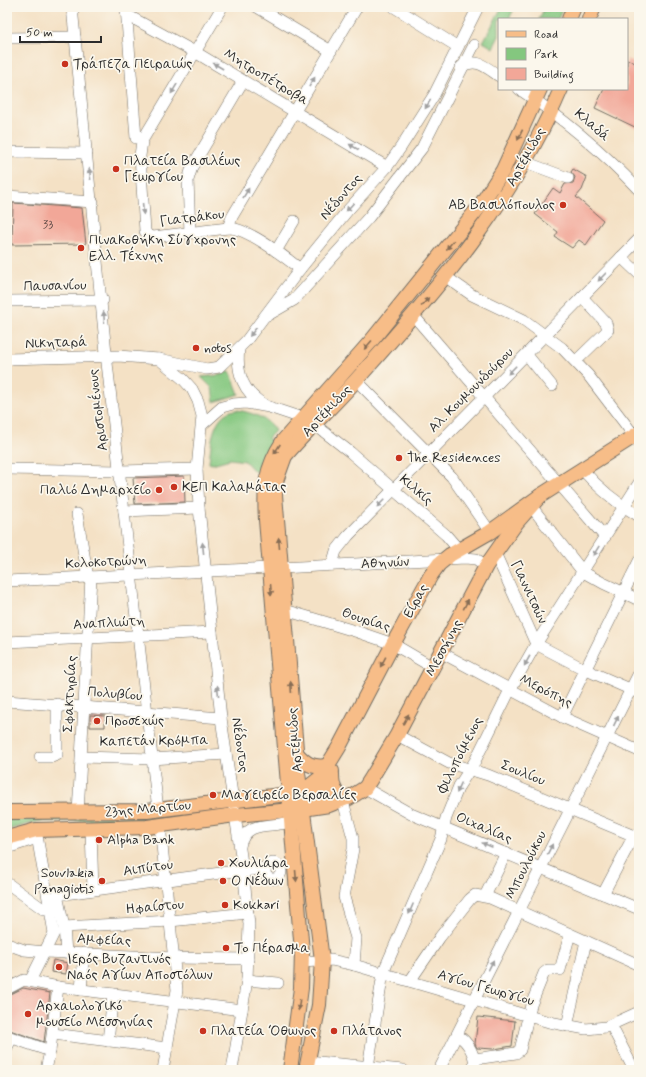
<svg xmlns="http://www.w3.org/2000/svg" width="646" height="1077" font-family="Mynerve,sans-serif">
  <rect width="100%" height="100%" fill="#fbf7ec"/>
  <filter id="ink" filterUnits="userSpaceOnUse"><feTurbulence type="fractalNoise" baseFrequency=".025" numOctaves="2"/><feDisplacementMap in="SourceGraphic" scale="8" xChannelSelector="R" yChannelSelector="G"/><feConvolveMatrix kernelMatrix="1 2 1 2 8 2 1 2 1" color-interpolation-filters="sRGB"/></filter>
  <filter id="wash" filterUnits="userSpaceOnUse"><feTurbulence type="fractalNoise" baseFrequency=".012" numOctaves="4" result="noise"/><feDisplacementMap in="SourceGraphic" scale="16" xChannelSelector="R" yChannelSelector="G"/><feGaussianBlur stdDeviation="0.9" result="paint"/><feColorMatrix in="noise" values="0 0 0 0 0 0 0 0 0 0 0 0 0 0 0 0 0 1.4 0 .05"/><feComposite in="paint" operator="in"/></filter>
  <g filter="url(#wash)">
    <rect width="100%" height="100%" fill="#f4e1c5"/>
    <g fill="#84c77f" stroke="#587955">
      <polygon points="502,7 515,7 509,19 499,19 499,36 493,48 483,42"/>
      <polygon points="545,7 563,7 558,19 539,19"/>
      <polygon points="230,371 239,394 214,402 212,388 201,377 221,375"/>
      <path d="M237 410C250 412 269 418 275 431L268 438 272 442 256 473 245 461 230 459 212 464 209 463C211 445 212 411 237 410Z"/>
      <polygon points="210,810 156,820 40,821 7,830 7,820 135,816"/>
    </g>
    <g id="blocks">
      <g fill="#f2a798">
        <polygon points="627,59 639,65 639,129 595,108 604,89 627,89"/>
        <polygon points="573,169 587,177 582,190 576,197 603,220 586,245 579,240 572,248 555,237 558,232 535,214 553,188 560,193 565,184 573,183 575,177 571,172"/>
        <polygon points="13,203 82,208 86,244 12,245"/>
        <polygon points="184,476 185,502 135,504 133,478"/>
        <polygon points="90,715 105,716 105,727 90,727"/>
        <polygon points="53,960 68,963 66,974 51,972"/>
        <polygon points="23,988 50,993 44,1042 7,1029 7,996"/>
        <polygon points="478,1017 515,1021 512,1046 494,1049 477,1048 475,1044"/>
      </g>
    </g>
  </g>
  <g filter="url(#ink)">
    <use href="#blocks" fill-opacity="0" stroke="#716b61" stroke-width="1"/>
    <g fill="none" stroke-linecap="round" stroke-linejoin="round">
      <defs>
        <g id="minor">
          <polyline points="72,7 107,363 158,810"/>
          <polyline points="126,7 136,138"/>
          <path d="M222 7 142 141 140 156 145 231 148 236 153 237 228 228C246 227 285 257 300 269"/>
          <polyline points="257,7 331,51"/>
          <polyline points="394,7 458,47"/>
          <polyline points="127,15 195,52 387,167"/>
          <polyline points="7,38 75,37"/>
          <path d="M461 67C476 57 486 67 499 76"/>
          <path d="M519 89C563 118 603 152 639 190"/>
          <polyline points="7,152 87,153"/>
          <polyline points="525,162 568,178"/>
          <polyline points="7,196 93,202"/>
          <polyline points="228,228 232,217 357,7"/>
          <polyline points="190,233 188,180 192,167 243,81"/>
          <polyline points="276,251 294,221"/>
          <polyline points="621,257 639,274"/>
          <polyline points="446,277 472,295 524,320 562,348 588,375 639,442"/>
          <polyline points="7,301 103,300"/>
          <polyline points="268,315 294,300 369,217 422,148 474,45"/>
          <polyline points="413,315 605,537"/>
          <path d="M239 349C236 372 243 393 265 405"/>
          <polyline points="527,355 552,386"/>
          <polyline points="7,359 118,356 159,359 207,369 219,367 246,341 300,269 348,210 387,167 401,147 434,95 478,7"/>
          <polyline points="159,359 183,379 192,389 198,401 202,416 197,469 199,508 221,718 243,870 249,924 247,980 232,1070"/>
          <polyline points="576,361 608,330 606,323 582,297"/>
          <polyline points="356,380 452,477 490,532"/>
          <polyline points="203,424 222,407 233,404 246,403 269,407 302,418 314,424 350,452 446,535 459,550"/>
          <polyline points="7,469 120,471 197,469"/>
          <path d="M582 469C598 488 618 504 639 516"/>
          <polyline points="531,506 583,572 603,583 639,600"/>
          <polyline points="124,511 199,508"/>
          <polyline points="77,514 88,578"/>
          <polyline points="495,553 536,644 584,669 639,693"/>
          <polyline points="332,565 336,551 348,536 639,239"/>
          <polyline points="281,568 465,558 476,559 486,566"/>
          <polyline points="7,581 269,568"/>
          <polyline points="285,610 358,632 393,644 434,668"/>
          <polyline points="7,642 212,632"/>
          <polyline points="442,653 562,717 639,751"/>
          <polyline points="7,701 221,718"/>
          <polyline points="562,717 639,561"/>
          <polyline points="397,735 449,763 488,775 639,838"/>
          <polyline points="40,757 52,757 57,755 57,704"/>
          <polyline points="82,757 152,759 226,754"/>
          <polyline points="365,788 411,814 639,909"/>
          <polyline points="343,801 353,838 353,849 344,897 356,938 354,965"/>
          <polyline points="78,813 91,577"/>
          <polyline points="160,826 177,990 163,1070"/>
          <polyline points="91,829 93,890"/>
          <path d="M240 846C247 814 281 833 296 817"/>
          <polyline points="7,848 37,838"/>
          <circle cx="273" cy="871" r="8"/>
          <polyline points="244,871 266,868"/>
          <polyline points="7,883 43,909 56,908"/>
          <polyline points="603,894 633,837"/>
          <polyline points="485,896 506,853"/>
          <polyline points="64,927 170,921 248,913"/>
          <polyline points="7,944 24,950 46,952 174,958 248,959"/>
          <polyline points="66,953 64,927 57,895 243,870"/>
          <polyline points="303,962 331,960 354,965 549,1022 586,1029 606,1027 639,1012"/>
          <polyline points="247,980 278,983"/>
          <polyline points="30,981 54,933 36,830"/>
          <polyline points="410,981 440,937 470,899 475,895 490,898 639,965"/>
          <polyline points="7,989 24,980 58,987 242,1010"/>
          <polyline points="81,990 84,953"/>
          <polyline points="611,1025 634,1070"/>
          <polyline points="567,1026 586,941"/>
          <polyline points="53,1034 167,1048"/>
          <path d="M457 1035C468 1041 477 1057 474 1070"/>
          <polyline points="7,1036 50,1051"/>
          <polyline points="108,1041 113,994"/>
          <polyline points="7,1047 12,1038"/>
          <polyline points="475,1059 516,1053 520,1050 531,1005 544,973 548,970 560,970 570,934"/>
          <polyline points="308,1061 403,1070"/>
          <polyline points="368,1067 383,973 441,839 446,818 459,786 475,761 510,690 536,644 639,483"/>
          <polyline points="46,1070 50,1051 58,987"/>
          <polyline points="439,1070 639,673"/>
        </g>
        <g id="major">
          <polyline points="569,19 574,7"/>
          <polyline points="589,19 594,7"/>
          <path d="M296 753C306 764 312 768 327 766"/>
          <path d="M332 774C332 786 335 798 349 798"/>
          <polyline points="301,793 320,778 339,747 393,644 431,575 439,564 450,555 490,532 540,496 639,433"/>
          <polyline points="303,809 323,789 332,771"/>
          <polyline points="7,812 147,811 297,793"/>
          <polyline points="7,838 36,830 147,827 235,815 303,809 329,805 354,795 365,788 372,777 397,735 486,566 517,522 540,496"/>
          <path d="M290 1070 301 988 302 952 266 520C264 487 265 469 283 441L372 340 480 206 503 170 540 89"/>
          <path d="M306 1070 319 1005 322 960 298 773 275 495 276 481 285 456C308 429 334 405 358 378 437 290 514 200 561 89"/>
        </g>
      </defs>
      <use href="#minor" stroke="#716b61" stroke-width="12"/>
      <use href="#major" stroke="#716b61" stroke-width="16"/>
      <use href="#minor" stroke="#fff" stroke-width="11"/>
      <use href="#major" stroke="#f7bd88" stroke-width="14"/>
    </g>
    <defs><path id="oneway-solid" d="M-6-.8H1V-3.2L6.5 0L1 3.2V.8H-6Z"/></defs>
    <g fill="#a0a0a0">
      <use href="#oneway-solid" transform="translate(218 66) rotate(-150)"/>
      <use href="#oneway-solid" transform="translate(312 82) rotate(-59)"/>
      <use href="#oneway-solid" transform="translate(174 89) rotate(121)"/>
      <use href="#oneway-solid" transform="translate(428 104) rotate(121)"/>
      <use href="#oneway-solid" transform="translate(354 147) rotate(-149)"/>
      <use href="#oneway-solid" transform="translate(90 174) rotate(-96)"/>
      <use href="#oneway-solid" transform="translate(246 193) rotate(-59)"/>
      <use href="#oneway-solid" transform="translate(350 207) rotate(132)"/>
      <use href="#oneway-solid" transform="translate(143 209) rotate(86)"/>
      <use href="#oneway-solid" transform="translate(602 277) rotate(134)"/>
      <use href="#oneway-solid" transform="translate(104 317) rotate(-94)"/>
      <use href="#oneway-solid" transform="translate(253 332) rotate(128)"/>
      <use href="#oneway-solid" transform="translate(512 370) rotate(134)"/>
      <use href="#oneway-solid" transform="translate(381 503) rotate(135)"/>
      <use href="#oneway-solid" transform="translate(203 548) rotate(-96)"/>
      <use href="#oneway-solid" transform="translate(596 551) rotate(122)"/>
      <use href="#oneway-solid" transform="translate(527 661) rotate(119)"/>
      <use href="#oneway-solid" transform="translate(218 691) rotate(-96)"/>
      <use href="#oneway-solid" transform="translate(616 721) rotate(-64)"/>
      <use href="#oneway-solid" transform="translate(459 788) rotate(114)"/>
      <use href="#oneway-solid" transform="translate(487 845) rotate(-157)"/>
      <use href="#oneway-solid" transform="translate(550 849) rotate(-63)"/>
      <use href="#oneway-solid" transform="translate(411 909) rotate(113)"/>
      <use href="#oneway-solid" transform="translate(491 965) rotate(-63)"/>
    </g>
    <g fill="#876d55">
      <use href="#oneway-solid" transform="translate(520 135) rotate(115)"/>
      <use href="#oneway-solid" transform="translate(450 245) rotate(129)"/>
      <use href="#oneway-solid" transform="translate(425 302) rotate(-49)"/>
      <use href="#oneway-solid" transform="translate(368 345) rotate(131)"/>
      <use href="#oneway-solid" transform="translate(277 449) rotate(123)"/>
      <use href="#oneway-solid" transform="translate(279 543) rotate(-95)"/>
      <use href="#oneway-solid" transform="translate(271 590) rotate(85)"/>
      <use href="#oneway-solid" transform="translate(466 604) rotate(-63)"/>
      <use href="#oneway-solid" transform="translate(383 662) rotate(118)"/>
      <use href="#oneway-solid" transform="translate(291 687) rotate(-94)"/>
      <use href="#oneway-solid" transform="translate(406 719) rotate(-61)"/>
      <use href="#oneway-solid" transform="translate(296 876) rotate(85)"/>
      <use href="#oneway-solid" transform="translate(299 1005) rotate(97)"/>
    </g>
  </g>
  <g fill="#c8321e" stroke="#fbf7ec" stroke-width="1.5">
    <circle cx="65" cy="64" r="4"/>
    <circle cx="116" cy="169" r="4"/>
    <circle cx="563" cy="205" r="4"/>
    <circle cx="81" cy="248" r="4"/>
    <circle cx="196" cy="348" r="4"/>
    <circle cx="399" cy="458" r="4"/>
    <circle cx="174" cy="487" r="4"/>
    <circle cx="159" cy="490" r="4"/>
    <circle cx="97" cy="721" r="4"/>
    <circle cx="213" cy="795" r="4"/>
    <circle cx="99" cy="840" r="4"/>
    <circle cx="221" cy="863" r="4"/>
    <circle cx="102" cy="881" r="4"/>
    <circle cx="223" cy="881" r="4"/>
    <circle cx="225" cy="905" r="4"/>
    <circle cx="226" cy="948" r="4"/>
    <circle cx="59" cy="967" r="4"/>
    <circle cx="28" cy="1014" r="4"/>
    <circle cx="203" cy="1031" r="4"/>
    <circle cx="334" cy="1031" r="4"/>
  </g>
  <g text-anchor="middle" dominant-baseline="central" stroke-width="3.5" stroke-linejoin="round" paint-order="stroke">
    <g font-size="12" fill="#5d4a46">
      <text x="48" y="225">33</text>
    </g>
    <g font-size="14" fill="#2b2b2b" stroke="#fbf7ec" text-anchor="start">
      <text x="73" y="64">Τράπεζα Πειραιώς</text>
      <text x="124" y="161">Πλατεία Βασιλέως<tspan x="124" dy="16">Γεωργίου</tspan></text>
      <text x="555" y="205" text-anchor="end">ΑΒ Βασιλόπουλος</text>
      <text x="89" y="240">Πινακοθήκη Σύγχρονης<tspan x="89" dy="16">Ελλ. Τέχνης</tspan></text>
      <text x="204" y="348">notos</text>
      <text x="407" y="458">The Residences</text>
      <text x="182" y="487">ΚΕΠ Καλαμάτας</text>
      <text x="151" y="490" text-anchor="end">Παλιό Δημαρχείο</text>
      <text x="105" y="721">Προσεχώς</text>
      <text x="221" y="795">Μαγειρείο Βερσαλίες</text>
      <text x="107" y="840">Alpha Bank</text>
      <text x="229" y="863">Χουλιάρα</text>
      <text x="94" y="873" text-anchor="end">Souvlakia<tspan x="94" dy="16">Panagiotis</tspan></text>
      <text x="231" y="881">Ο Νέδων</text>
      <text x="233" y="905">Kokkari</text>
      <text x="234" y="948">Το Πέρασμα</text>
      <text x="67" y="959">Ιερός Βυζαντινός<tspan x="67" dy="16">Ναός Αγίων Αποστόλων</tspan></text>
      <text x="36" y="1006">Αρχαιολογικό<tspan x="36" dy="16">μουσείο Μεσσηνίας</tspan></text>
      <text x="211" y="1031">Πλατεία Όθωνος</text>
      <text x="342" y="1031">Πλάτανος</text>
    </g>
    <g font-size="14" fill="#2b2b2b" stroke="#fbf7ec">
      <text transform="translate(266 77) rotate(31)">Μητροπέτροβα</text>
      <text transform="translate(592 125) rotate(41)">Κλαδά</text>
      <text transform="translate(526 157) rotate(-61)">Αρτέμιδος</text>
      <text transform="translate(341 197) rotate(-49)">Νέδοντος</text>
      <text transform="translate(192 218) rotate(-7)">Γιατράκου</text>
      <text transform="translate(55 286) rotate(-1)">Παυσανίου</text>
      <text transform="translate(56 343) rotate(-2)">Νικηταρά</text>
      <text transform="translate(471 390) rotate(-45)">Αλ. Κουμουνδούρου</text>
      <text transform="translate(98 410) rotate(-97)">Αριστομένους</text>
      <text transform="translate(327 411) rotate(-47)">Αρτέμιδος</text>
      <text transform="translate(416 490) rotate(41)">Κιλκίς</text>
      <text transform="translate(106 562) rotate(-3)">Κολοκοτρώνη</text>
      <text transform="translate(385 563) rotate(-3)">Αθηνών</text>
      <text transform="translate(529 592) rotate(65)">Γιαννιτσών</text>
      <text transform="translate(416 601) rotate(-61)">Είρας</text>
      <text transform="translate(366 620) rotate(18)">Θουρίας</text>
      <text transform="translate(109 623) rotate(-3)">Αναπλιώτη</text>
      <text transform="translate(444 648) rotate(-62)">Μεσσήνης</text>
      <text transform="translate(546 691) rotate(27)">Μερόπης</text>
      <text transform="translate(70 694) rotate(-87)">Σφακτηρίας</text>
      <text transform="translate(115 694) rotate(5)">Πολυβίου</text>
      <text transform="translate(295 740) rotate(-95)">Αρτέμιδος</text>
      <text transform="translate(154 741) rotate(-1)">Καπετάν Κρόμπα</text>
      <text transform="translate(240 745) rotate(82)">Νέδοντος</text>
      <text transform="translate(460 755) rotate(-63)">Φιλοποίμενος</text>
      <text transform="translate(523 773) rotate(22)">Σουλίου</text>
      <text transform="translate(148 809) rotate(-5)">23ης Μαρτίου</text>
      <text transform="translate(484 828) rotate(23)">Οιχαλίας</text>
      <text transform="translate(526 865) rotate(-63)">Μπουλούκου</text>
      <text transform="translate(148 868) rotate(-8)">Αιπύτου</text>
      <text transform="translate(155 907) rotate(-5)">Ηφαίστου</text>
      <text transform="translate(104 940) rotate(3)">Αμφείας</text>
      <text transform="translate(486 988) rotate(16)">Αγίου Γεωργίου</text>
    </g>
  </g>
  <rect width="646" height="1077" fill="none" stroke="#fbf7ec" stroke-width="24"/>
  <rect x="498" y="18" width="130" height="72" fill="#fbf7ec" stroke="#a8a59f"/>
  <rect x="506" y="31" width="20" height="6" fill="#f7bd88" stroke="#a8a59f"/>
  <text x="534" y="38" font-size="12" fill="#2b2b2b">Road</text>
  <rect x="506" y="48" width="20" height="12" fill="#84c77f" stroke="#a8a59f"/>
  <text x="534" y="58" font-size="12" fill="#2b2b2b">Park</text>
  <rect x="506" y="68" width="20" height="12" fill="#f2a798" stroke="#a8a59f"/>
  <text x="534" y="78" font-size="12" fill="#2b2b2b">Building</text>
  <path d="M20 36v6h81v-6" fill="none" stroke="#2b2b2b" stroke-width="2"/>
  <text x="26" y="36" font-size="12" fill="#2b2b2b" stroke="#fbf7ec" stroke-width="3" paint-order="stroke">50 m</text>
</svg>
